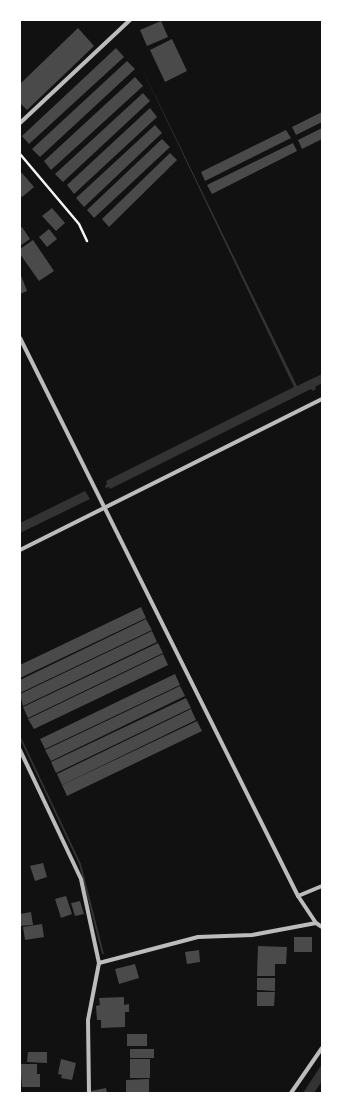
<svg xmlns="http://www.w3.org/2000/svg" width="342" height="1113" font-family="'Fira Sans',sans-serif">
  <rect width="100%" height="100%" fill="#111"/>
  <g fill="#333">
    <polygon points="135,54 297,386 322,374 322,383 315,387 316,389 313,391 311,389 110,489 109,487 106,488 105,486 107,484 106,481 294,387"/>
    <polygon points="85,491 90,499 20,533 20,523"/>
    <polygon points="20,735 81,864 104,954 102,954 79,864 20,739"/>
    <polygon points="322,1064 322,1081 314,1093 303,1093"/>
  </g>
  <g fill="#4a4a4a">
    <polygon points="161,21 168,37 147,46 140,30"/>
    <polygon points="78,28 94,46 27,110 20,103 20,84"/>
    <polygon points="172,39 187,71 165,82 150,50"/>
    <polygon points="116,48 124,57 29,144 22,136"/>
    <polygon points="127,61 135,69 40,157 32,149"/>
    <polygon points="135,77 143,86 51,170 44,161"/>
    <polygon points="143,93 150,101 63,182 55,174"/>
    <polygon points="150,108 157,117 74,194 67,185"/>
    <polygon points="322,112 322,122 296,135 292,127"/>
    <polygon points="155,125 162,133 84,207 76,198"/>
    <polygon points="322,128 322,139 302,149 298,140"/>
    <polygon points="286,130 291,138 205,181 201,172"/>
    <polygon points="162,139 170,147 94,218 87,210"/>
    <polygon points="293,143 297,151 212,194 207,185"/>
    <polygon points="170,153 177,160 109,227 102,219"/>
    <polygon points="22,173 34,187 22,197 20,195 20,174"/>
    <polygon points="52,208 65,223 56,231 42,216"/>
    <polygon points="22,227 30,239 20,246 20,229"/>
    <polygon points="49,229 57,239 47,247 39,237"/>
    <polygon points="33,240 54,271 39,281 20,254 20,249"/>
    <polygon points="20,273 27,291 20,294"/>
    <polygon points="141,607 146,618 20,678 20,665"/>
    <polygon points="146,619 152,630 20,693 20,680"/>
    <polygon points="152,631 157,642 23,706 20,694"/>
    <polygon points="158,643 163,653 28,718 23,707"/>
    <polygon points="163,654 168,665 34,729 28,719"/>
    <polygon points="175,674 180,685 45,749 40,739"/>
    <polygon points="180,686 185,696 51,761 45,750"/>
    <polygon points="186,698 191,708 56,773 51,762"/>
    <polygon points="191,709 196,720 62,785 57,774"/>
    <polygon points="197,721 202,731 67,796 62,785"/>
    <polygon points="43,863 47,877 35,881 30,866"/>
    <polygon points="66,896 72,914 61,918 55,899"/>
    <polygon points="80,901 84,914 75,916 71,903"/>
    <polygon points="31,912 33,925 20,926 20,914"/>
    <polygon points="42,924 44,937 25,940 23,927"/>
    <rect x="294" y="937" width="18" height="15"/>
    <polygon points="258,946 287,947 286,964 275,964 275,976 257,976"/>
    <polygon points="199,950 200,962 187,964 185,952"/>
    <polygon points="135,964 139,978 119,984 115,969"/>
    <polygon points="257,978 275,978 275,991 257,990"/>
    <polygon points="257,992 275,992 274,1006 257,1006"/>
    <polygon points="124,997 124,1005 129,1004 129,1012 125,1012 125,1027 101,1028 101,1020 97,1020 96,1006 100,1005 99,998"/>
    <rect x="127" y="1034" width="20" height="12"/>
    <rect x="130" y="1049" width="24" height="9"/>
    <polygon points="28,1052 47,1052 47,1063 27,1062"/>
    <polygon points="61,1059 76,1063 72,1080 61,1078 62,1075 58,1074"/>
    <rect x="130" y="1059" width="20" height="19"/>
    <polygon points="20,1064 37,1064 37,1074 40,1074 40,1087 22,1087"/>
    <polygon points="149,1079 149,1093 126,1093 126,1080"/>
    <polygon points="106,1088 107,1093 91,1093 91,1091"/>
  </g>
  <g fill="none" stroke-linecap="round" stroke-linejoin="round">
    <polyline stroke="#f5f5f5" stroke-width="2.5" points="20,154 79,224 87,241"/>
    <g stroke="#bcbcbc" stroke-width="4">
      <polyline points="20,123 130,20"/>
      <polyline points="20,338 298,896 316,923 322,927"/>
      <polyline points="20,550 322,399"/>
      <polyline points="20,750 81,879 99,963 88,1020 89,1093"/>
      <polyline points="298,896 322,886"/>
      <polyline points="99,963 198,937 252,935 316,923"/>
      <polyline points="291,1093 322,1048"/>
    </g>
  </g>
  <rect width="342" height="1113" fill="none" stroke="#ffffff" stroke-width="42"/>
</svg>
